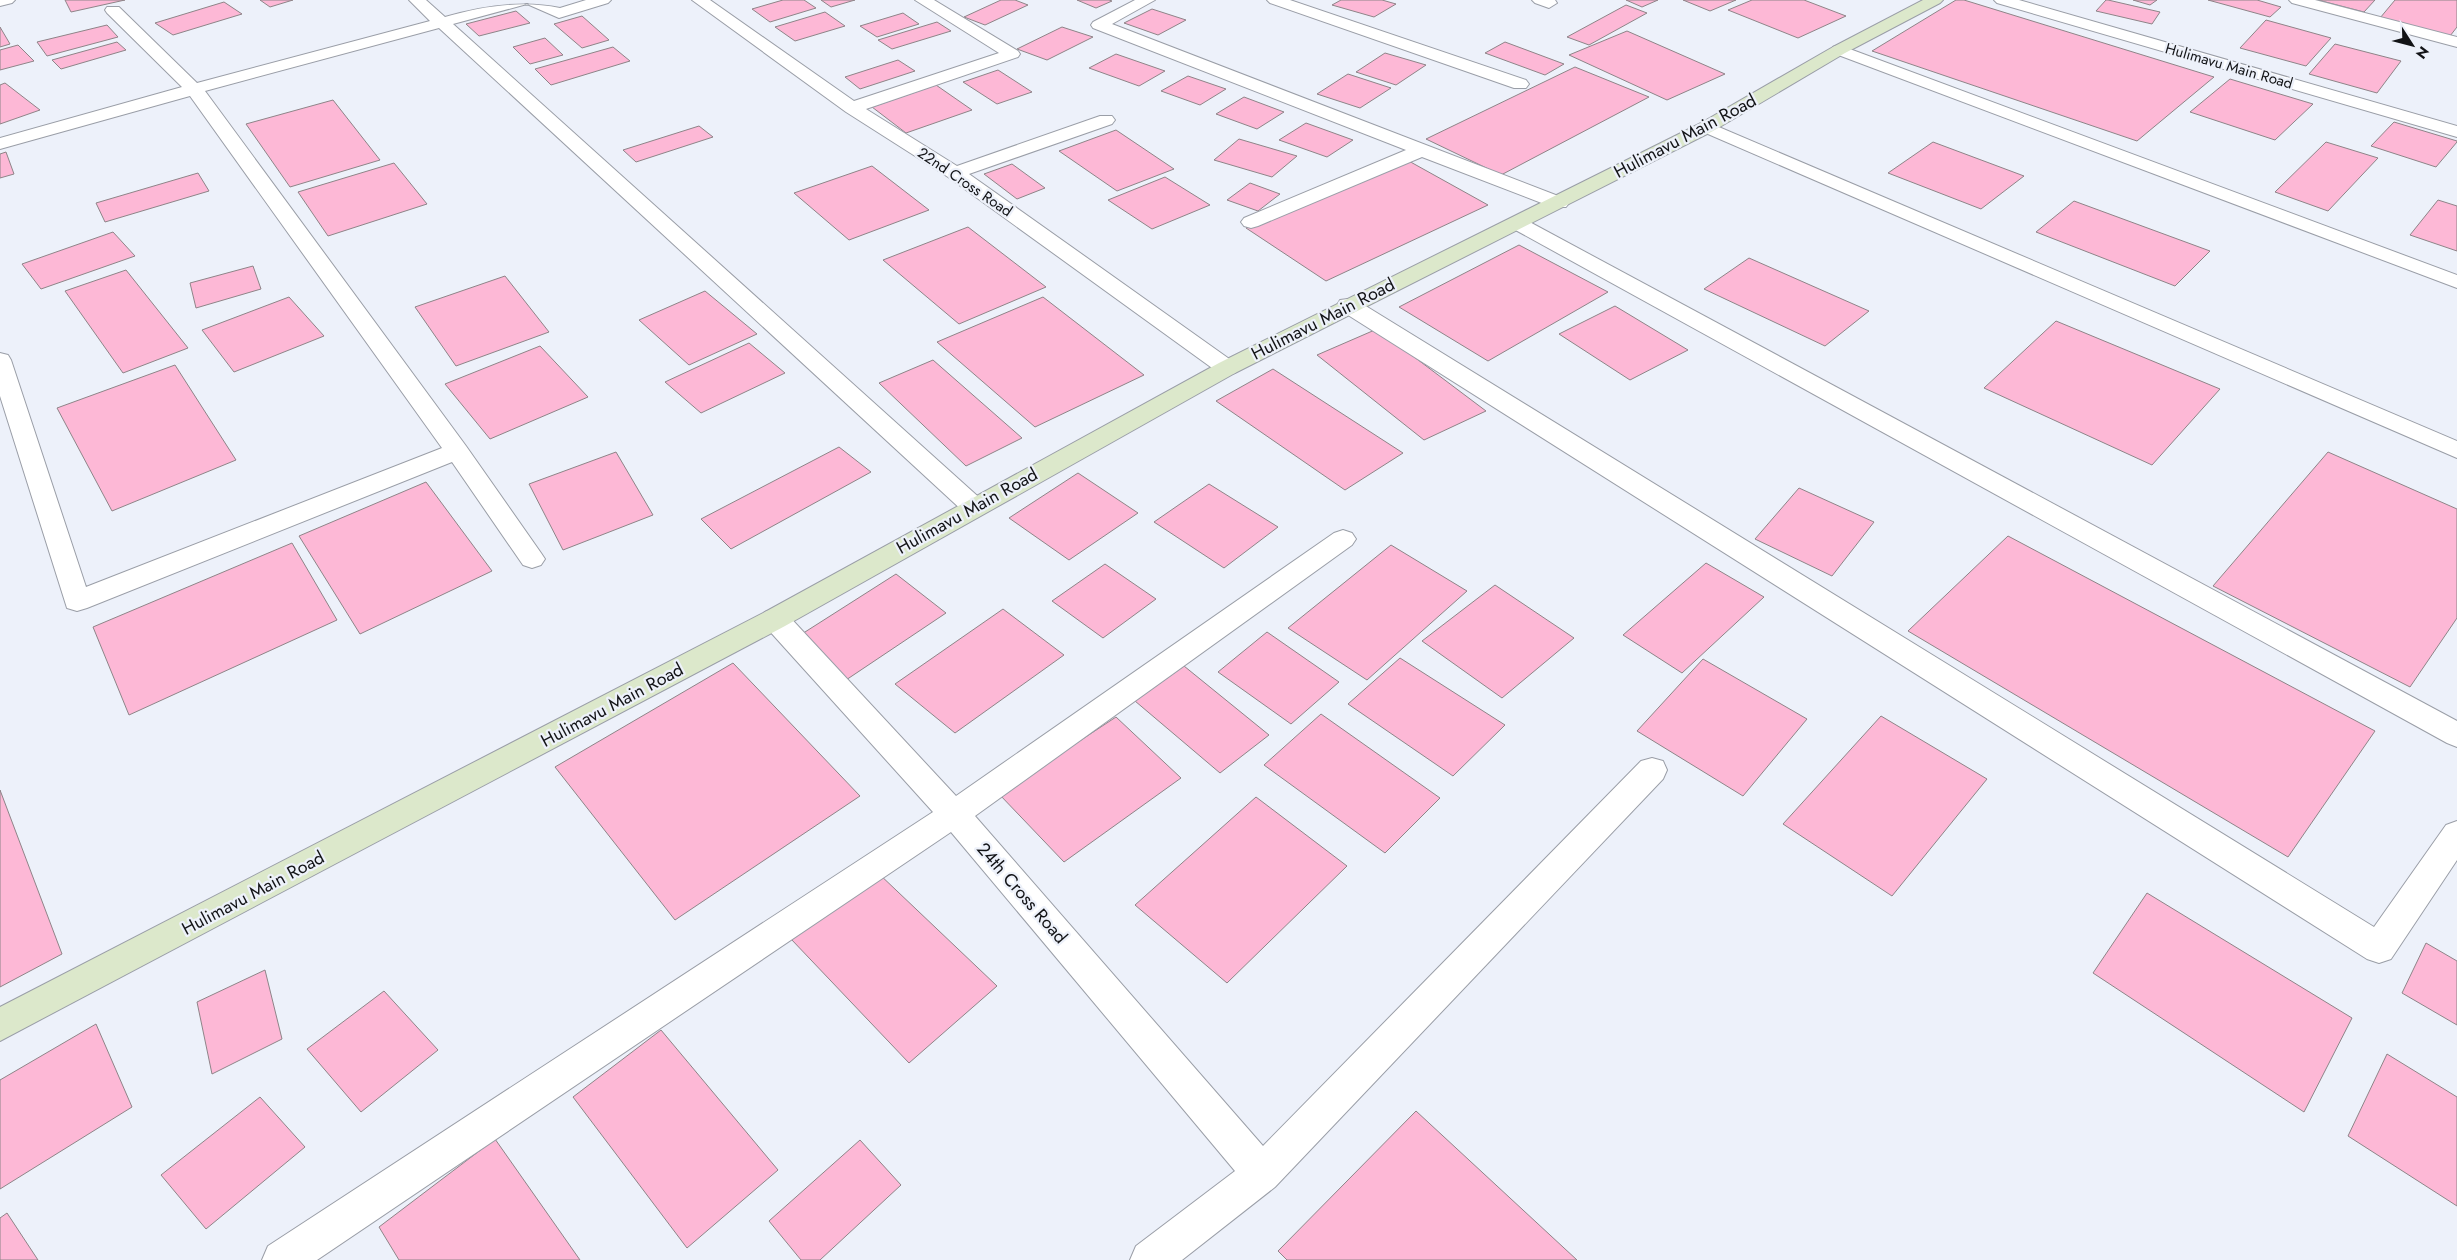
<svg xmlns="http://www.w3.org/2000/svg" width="2457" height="1260" font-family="Jost,sans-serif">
  <rect width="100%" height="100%" fill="#edf1fa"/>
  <g fill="#fdb8d6" stroke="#8e8488">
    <polygon points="65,0 125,0 71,12"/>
    <polygon points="260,0 293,0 270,7"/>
    <polygon points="783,0 804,0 816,8 770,22 752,9"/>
    <polygon points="821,0 855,0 831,7"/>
    <polygon points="1001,0 1015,0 1028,5 985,25 964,17"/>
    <polygon points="1077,0 1109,0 1112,1 1096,8"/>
    <polygon points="1341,0 1382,0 1396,4 1374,17 1332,5"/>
    <polygon points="1626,0 1658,0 1642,7"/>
    <polygon points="1683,0 1736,0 1710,11"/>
    <polygon points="1752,0 1804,0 1846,16 1798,38 1728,10"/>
    <polygon points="1956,0 1964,0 2214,77 2137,141 1872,51"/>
    <polygon points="2106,0 2108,0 2160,12 2152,24 2096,11"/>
    <polygon points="2133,0 2157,0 2150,5"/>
    <polygon points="2208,0 2257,0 2281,7 2270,17"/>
    <polygon points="2318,0 2375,0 2364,12"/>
    <polygon points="2395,0 2457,0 2457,27 2450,36 2380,18"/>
    <polygon points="224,2 242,14 173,35 155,23"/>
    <polygon points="1626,5 1647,13 1589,45 1567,37"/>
    <polygon points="1152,9 1186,20 1158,35 1124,23"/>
    <polygon points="516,11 530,23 479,36 466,24"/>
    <polygon points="825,12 845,26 795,41 775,27"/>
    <polygon points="903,13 919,24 877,37 860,26"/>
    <polygon points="582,16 609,40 582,48 554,24"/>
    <polygon points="2266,20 2331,38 2306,66 2240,48"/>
    <polygon points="937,22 951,31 892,49 878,40"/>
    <polygon points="107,25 118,37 47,56 37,42"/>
    <polygon points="0,27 10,44 0,47"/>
    <polygon points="1062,27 1093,37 1047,60 1017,49"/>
    <polygon points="1627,31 1725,74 1667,100 1569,55"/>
    <polygon points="545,38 563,55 530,64 513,47"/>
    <polygon points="117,42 126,50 61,69 52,60"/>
    <polygon points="1505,42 1564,64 1545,75 1485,53"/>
    <polygon points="2335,44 2401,61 2377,93 2309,74"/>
    <polygon points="18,45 34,61 0,70 0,50"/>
    <polygon points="613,47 630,61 551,85 535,69"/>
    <polygon points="1385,53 1426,65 1396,85 1356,72"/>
    <polygon points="1116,54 1165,71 1139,86 1089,68"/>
    <polygon points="898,60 915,71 860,89 845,77"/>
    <polygon points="1575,67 1649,97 1501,175 1426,139"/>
    <polygon points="998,70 1032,92 997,104 963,82"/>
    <polygon points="1348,74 1391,88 1360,108 1317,94"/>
    <polygon points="1188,76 1226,89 1200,105 1161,91"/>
    <polygon points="2230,79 2313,104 2275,140 2190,112"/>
    <polygon points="5,83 40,110 0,124 0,85"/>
    <polygon points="936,85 972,110 906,133 872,107"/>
    <polygon points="1244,97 1284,112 1257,129 1216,114"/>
    <polygon points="333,100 380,160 290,187 246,124"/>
    <polygon points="2394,122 2457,141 2457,142 2436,167 2371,146"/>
    <polygon points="1306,123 1353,140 1327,157 1279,140"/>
    <polygon points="699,126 713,137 636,162 623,150"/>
    <polygon points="1116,130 1174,169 1117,191 1059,151"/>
    <polygon points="1239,139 1297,156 1272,177 1214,160"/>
    <polygon points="1933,142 2024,176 1981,209 1888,173"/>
    <polygon points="2326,142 2378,158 2328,211 2275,192"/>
    <polygon points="6,152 14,174 0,178 0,154"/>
    <polygon points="1407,160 1488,205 1326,281 1246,228"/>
    <polygon points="394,163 427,204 328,236 298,192"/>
    <polygon points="1012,164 1045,188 1017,199 984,174"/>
    <polygon points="872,166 929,210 849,240 794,193"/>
    <polygon points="198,173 209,191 105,222 96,203"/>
    <polygon points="1165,177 1210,205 1152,229 1108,200"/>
    <polygon points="1250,183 1280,194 1258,211 1227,200"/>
    <polygon points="2438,200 2457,206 2457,251 2410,235"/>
    <polygon points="2074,201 2210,251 2175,286 2036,232"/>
    <polygon points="968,227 1046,287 959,324 883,260"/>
    <polygon points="113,232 135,256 41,289 22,264"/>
    <polygon points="1519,245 1608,292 1488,361 1399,307"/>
    <polygon points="1749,258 1869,311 1825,346 1704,289"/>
    <polygon points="253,266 261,289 196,308 190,283"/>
    <polygon points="126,270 188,348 123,373 65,291"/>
    <polygon points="505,276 549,332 456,366 415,307"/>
    <polygon points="705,291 757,334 689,365 639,320"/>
    <polygon points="289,297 324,336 234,372 202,330"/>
    <polygon points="1043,297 1144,375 1035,427 937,342"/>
    <polygon points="1615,306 1688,350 1630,380 1559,334"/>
    <polygon points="2056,321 2220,389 2152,465 1984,388"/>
    <polygon points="1377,329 1486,411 1424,440 1317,355"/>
    <polygon points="749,343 785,373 701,413 665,382"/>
    <polygon points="540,346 588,397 490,439 445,384"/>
    <polygon points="933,360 1022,438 966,466 879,383"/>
    <polygon points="175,365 236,460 112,511 57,408"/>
    <polygon points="1273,369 1403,453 1345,490 1216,401"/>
    <polygon points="839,447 871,472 731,549 701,519"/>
    <polygon points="616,452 653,515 563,550 529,484"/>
    <polygon points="2328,452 2457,509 2457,618 2410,687 2213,586"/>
    <polygon points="1078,473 1138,513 1069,560 1009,518"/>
    <polygon points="426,482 492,571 360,634 299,536"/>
    <polygon points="1209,484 1278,527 1224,568 1154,522"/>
    <polygon points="1799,488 1874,522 1832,576 1755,539"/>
    <polygon points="2008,536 2375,731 2288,857 1908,631"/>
    <polygon points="292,543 337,620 129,715 93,627"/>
    <polygon points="1391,545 1467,591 1367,680 1288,628"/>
    <polygon points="1706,563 1764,597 1682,673 1623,635"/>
    <polygon points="1105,564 1156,599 1103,638 1052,601"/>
    <polygon points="896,574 946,613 843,682 794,639"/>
    <polygon points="1495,585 1574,638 1502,698 1422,641"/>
    <polygon points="1003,609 1064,655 955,733 895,684"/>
    <polygon points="1267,632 1339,682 1291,724 1218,672"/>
    <polygon points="1400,658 1505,725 1453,776 1348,704"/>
    <polygon points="1703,659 1807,719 1743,796 1637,731"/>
    <polygon points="733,663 860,796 675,920 555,767"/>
    <polygon points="1184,666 1269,735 1220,773 1135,701"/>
    <polygon points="1321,714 1440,798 1385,853 1264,765"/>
    <polygon points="1881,716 1987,779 1892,896 1783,824"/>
    <polygon points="1116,717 1181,778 1064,862 999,794"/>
    <polygon points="0,790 62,954 0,987"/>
    <polygon points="1256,797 1347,866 1227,983 1135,905"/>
    <polygon points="877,872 997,986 909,1063 791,939"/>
    <polygon points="2147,893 2352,1018 2304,1112 2093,973"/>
    <polygon points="2426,943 2457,961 2457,1025 2402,993"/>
    <polygon points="265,970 282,1039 212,1074 197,1002"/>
    <polygon points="384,991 438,1050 361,1112 307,1049"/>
    <polygon points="96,1024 132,1107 0,1189 0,1080"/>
    <polygon points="661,1030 778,1170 687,1248 573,1097"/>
    <polygon points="2387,1054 2457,1097 2457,1206 2348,1136"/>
    <polygon points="260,1097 305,1147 206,1229 161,1175"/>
    <polygon points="1416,1111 1577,1260 1287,1260 1278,1251"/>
    <polygon points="495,1139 580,1260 399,1260 379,1227"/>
    <polygon points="860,1140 901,1185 820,1260 801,1260 769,1221"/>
    <polygon points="7,1213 38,1260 0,1260 0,1218"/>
  </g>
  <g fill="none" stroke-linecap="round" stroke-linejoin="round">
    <defs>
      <g id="street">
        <polygon points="0,0 15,0 12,3 0,6"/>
        <path d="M409 0H426L445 17C483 6 522 0 560 8L586 0H611L608 3 559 18 527 4 453 24 983 501 987 507 983 513 974 515 965 513 439 28 205 91 466 446 541 553 545 559 541 565 532 568 523 565 452 462 87 608 77 611 67 608 0 396V353L8 355 11 360 86 587 442 448 190 96 0 149V138L182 87 107 13 105 10 107 7H119L197 83 430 21Z"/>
        <polygon points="692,0 710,0 854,101 999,53 915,0 934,0 1018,51 1020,54 1018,57 866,109 957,166 1100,116 1112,116 1115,120 1112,124 969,174 1235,363 1238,368 1235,373 1227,375 1219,373 948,177 846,112"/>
        <polygon points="1135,0 1155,0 1112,24 1566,199 1569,203 1566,207 1552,207 1422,157 1258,226 1251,228 1244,226 1241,222 1244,218 1406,150 1093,28 1091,25 1093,22"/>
        <polygon points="1267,0 1290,0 1526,80 1529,84 1526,88 1514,88 1270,3"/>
        <polygon points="1532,0 1555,0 1557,3 1549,8 1535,3"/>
        <polygon points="1994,0 2019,0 2457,126 2457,137 1997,3"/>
        <polygon points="2289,0 2315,0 2457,37 2457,47 2292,3"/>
        <polygon points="1839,45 2457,275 2457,288 1833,53 1831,50 1833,47"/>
        <polygon points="1707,122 2457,441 2457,458 1701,131 1698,127 1701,123"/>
        <polygon points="1517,217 1524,219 2457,721 2457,747 2447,743 1510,227 1507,223 1510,219"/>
        <polygon points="1348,299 1356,300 2374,927 2446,825 2457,821 2457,860 2391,959 2379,963 2367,959 1340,310 1337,305 1340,300"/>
        <polygon points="1343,530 1352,533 1356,539 1352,545 975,816 1263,1146 1641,761 1652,758 1663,761 1667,770 1663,779 1275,1187 1182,1260 1130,1260 1136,1246 1235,1171 951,832 317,1260 262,1260 268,1246 933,812 765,626 761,619 765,612 775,609 785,612 956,796 1334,533"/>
      </g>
      <polygon id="secondary" points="1923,0 1943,0 1940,3 1845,53 1713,131 1235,373 785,626 0,1041 0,1007 765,612 1219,363 1701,123 1833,47"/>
    </defs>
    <use href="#street" stroke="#9a9ea7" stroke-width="2"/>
    <use href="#secondary" stroke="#9a9ea7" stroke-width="2"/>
    <use href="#street" fill="#fff" fill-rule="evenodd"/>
    <use href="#secondary" fill="#dce8cb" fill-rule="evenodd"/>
  </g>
  <g text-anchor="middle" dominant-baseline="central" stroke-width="4.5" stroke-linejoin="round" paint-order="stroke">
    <g font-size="15" fill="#121316" stroke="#edf1fa">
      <text transform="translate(2229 66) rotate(16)">Hulimavu Main Road</text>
      <text transform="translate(965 182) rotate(34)">22nd Cross Road</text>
    </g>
    <g font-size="18" fill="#121316" stroke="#edf1fa">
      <text transform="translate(1685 136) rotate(-28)">Hulimavu Main Road</text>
      <text transform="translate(1323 319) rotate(-27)">Hulimavu Main Road</text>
      <text transform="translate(967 511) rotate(-29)">Hulimavu Main Road</text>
      <text transform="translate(612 705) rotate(-28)">Hulimavu Main Road</text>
      <text transform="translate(253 893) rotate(-28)">Hulimavu Main Road</text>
      <text transform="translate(1022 893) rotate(49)">24th Cross Road</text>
    </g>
  </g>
  <g transform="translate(2412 45) rotate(126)" stroke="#edf1fa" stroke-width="4" paint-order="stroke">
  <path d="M0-4L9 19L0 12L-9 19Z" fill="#121316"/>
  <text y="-8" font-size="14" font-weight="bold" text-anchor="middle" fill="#121316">N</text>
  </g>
</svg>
